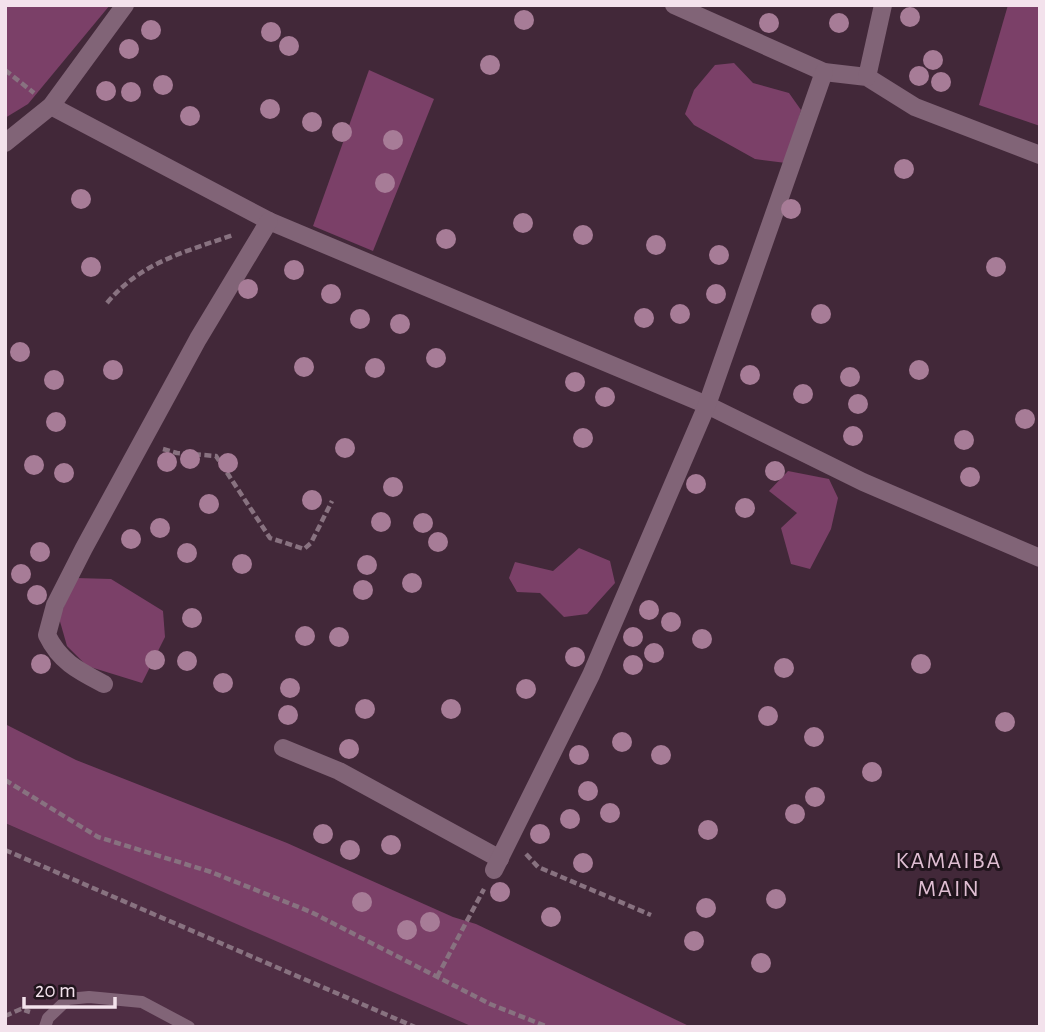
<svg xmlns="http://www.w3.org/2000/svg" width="1045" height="1032" font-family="'Alegreya Sans',sans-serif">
  <rect width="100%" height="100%" fill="#422839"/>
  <polygon fill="#4f2e44" points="5,823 307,954 473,1027 5,1027"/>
  <g fill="#7b4068">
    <polygon points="5,5 110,5 28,104 5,118"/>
    <polygon points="1008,5 1040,5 1040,126 979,105"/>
    <polygon points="734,63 753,83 789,93 801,110 786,163 755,159 694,125 685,114 694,90 715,65"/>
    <polygon points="369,70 434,99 373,251 313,226"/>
    <polygon points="788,471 829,479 838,498 831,529 810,569 791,564 781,528 797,513 769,491"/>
    <polygon points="579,548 610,561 615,583 587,614 564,617 540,593 517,592 509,578 515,562 553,571"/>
    <polygon points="76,578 111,579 163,611 165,637 142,683 87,666 67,646 59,618"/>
    <polygon points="5,724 76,760 287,843 453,917 476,924 691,1027 473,1027 5,823"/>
  </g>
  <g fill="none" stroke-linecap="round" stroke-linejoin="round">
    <g stroke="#887280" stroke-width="4.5" stroke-dasharray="7 3.5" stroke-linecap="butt">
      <polyline points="5,70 34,93"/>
      <path d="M107 303C141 262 185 252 233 235"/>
      <polyline points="163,449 177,453 216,456 270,538 304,549 311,543 332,501"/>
      <polyline points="5,780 98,837 211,872 311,912 490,1004 548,1027"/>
      <polyline points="5,850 415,1027"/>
      <polyline points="526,854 538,867 651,915"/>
      <polyline points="437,977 484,889"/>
      <polyline points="5,1016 21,1009 30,1012"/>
    </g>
    <polyline stroke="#816477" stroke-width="12" points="45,1027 48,1018 68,999 89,997 142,1002 189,1027"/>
    <g stroke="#816477" stroke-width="18">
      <polyline points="674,5 824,72 867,77 915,107 1040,155"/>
      <polyline points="867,77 883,5"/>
      <polyline points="51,106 269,221 707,405 863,482 1040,558"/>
      <polyline points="5,143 51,106 125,5"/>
      <path d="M104 684C79 671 60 662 47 635L55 605 84 548 198 339 269 221"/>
      <polyline points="283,748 339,771 500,859"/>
      <polyline points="494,870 591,675 707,405 824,72"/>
    </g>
  </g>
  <g fill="#a77c97">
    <circle cx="910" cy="17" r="10"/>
    <circle cx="524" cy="20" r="10"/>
    <circle cx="769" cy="23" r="10"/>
    <circle cx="839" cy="23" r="10"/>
    <circle cx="151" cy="30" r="10"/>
    <circle cx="271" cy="32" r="10"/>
    <circle cx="289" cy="46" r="10"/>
    <circle cx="129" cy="49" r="10"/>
    <circle cx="933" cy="60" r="10"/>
    <circle cx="490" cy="65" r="10"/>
    <circle cx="919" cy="76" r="10"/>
    <circle cx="941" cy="82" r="10"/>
    <circle cx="163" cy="85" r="10"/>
    <circle cx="106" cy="91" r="10"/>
    <circle cx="131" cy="92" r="10"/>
    <circle cx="270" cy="109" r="10"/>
    <circle cx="190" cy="116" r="10"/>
    <circle cx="312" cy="122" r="10"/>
    <circle cx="342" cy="132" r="10"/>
    <circle cx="393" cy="140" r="10"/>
    <circle cx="904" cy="169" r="10"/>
    <circle cx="385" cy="183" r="10"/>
    <circle cx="81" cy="199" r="10"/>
    <circle cx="791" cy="209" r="10"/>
    <circle cx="523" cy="223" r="10"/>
    <circle cx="583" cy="235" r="10"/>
    <circle cx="446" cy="239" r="10"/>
    <circle cx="656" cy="245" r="10"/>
    <circle cx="719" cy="255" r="10"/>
    <circle cx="91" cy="267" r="10"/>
    <circle cx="996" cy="267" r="10"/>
    <circle cx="294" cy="270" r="10"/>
    <circle cx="248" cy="289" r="10"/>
    <circle cx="331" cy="294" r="10"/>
    <circle cx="716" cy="294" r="10"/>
    <circle cx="680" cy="314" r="10"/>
    <circle cx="821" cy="314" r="10"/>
    <circle cx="644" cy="318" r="10"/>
    <circle cx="360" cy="319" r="10"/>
    <circle cx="400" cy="324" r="10"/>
    <circle cx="20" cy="352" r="10"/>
    <circle cx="436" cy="358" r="10"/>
    <circle cx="304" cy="367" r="10"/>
    <circle cx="375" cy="368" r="10"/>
    <circle cx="113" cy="370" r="10"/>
    <circle cx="919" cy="370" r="10"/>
    <circle cx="750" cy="375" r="10"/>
    <circle cx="850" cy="377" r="10"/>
    <circle cx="54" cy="380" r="10"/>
    <circle cx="575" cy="382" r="10"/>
    <circle cx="803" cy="394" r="10"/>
    <circle cx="605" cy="397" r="10"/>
    <circle cx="858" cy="404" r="10"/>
    <circle cx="1025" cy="419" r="10"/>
    <circle cx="56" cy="422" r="10"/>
    <circle cx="853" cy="436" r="10"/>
    <circle cx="583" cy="438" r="10"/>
    <circle cx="964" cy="440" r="10"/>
    <circle cx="345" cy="448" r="10"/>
    <circle cx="190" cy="459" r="10"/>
    <circle cx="167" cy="462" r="10"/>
    <circle cx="228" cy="463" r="10"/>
    <circle cx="34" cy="465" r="10"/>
    <circle cx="775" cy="471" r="10"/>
    <circle cx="64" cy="473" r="10"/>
    <circle cx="970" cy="477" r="10"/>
    <circle cx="696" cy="484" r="10"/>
    <circle cx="393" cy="487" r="10"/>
    <circle cx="312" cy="500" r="10"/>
    <circle cx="209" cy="504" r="10"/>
    <circle cx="745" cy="508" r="10"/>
    <circle cx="381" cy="522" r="10"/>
    <circle cx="423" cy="523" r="10"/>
    <circle cx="160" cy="528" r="10"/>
    <circle cx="131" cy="539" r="10"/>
    <circle cx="438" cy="542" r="10"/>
    <circle cx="40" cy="552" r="10"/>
    <circle cx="187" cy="553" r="10"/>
    <circle cx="242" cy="564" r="10"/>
    <circle cx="367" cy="565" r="10"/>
    <circle cx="21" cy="574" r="10"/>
    <circle cx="412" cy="583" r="10"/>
    <circle cx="363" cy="590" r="10"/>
    <circle cx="37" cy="595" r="10"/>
    <circle cx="649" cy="610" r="10"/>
    <circle cx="192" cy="618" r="10"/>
    <circle cx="671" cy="622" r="10"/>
    <circle cx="305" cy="636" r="10"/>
    <circle cx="339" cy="637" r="10"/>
    <circle cx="633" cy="637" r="10"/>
    <circle cx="702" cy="639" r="10"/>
    <circle cx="654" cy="653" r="10"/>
    <circle cx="575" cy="657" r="10"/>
    <circle cx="155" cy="660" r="10"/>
    <circle cx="187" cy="661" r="10"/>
    <circle cx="41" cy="664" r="10"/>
    <circle cx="921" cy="664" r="10"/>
    <circle cx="633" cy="665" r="10"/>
    <circle cx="784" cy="668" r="10"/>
    <circle cx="223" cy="683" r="10"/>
    <circle cx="290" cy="688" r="10"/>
    <circle cx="526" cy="689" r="10"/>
    <circle cx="365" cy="709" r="10"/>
    <circle cx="451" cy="709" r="10"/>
    <circle cx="288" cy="715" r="10"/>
    <circle cx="768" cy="716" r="10"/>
    <circle cx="1005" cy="722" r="10"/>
    <circle cx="814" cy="737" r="10"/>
    <circle cx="622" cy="742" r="10"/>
    <circle cx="349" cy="749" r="10"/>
    <circle cx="579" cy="755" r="10"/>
    <circle cx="661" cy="755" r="10"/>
    <circle cx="872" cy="772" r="10"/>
    <circle cx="588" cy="791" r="10"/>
    <circle cx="815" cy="797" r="10"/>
    <circle cx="610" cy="813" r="10"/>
    <circle cx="795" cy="814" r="10"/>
    <circle cx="570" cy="819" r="10"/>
    <circle cx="708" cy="830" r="10"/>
    <circle cx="323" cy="834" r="10"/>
    <circle cx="540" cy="834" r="10"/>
    <circle cx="391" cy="845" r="10"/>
    <circle cx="350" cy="850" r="10"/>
    <circle cx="583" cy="863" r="10"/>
    <circle cx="500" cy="892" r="10"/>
    <circle cx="776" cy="899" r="10"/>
    <circle cx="362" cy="902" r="10"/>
    <circle cx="706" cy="908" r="10"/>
    <circle cx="551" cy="917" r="10"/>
    <circle cx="430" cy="922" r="10"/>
    <circle cx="407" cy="930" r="10"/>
    <circle cx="694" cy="941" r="10"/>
    <circle cx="761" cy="963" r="10"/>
  </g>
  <g text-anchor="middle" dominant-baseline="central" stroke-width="6" stroke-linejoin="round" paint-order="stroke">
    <g font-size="24" letter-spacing="2" fill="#dfbed2" stroke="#21151d">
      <text x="949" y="861">KAMAIBA<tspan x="949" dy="28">MAIN</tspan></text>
    </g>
  </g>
  <rect width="1045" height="1032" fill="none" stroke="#f3e2ec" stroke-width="14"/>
  <path d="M24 997v10h91v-10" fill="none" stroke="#f3e2ec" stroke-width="3.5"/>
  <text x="35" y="997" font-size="21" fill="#f3e2ec" stroke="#21151d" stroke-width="5" paint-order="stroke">20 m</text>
</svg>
